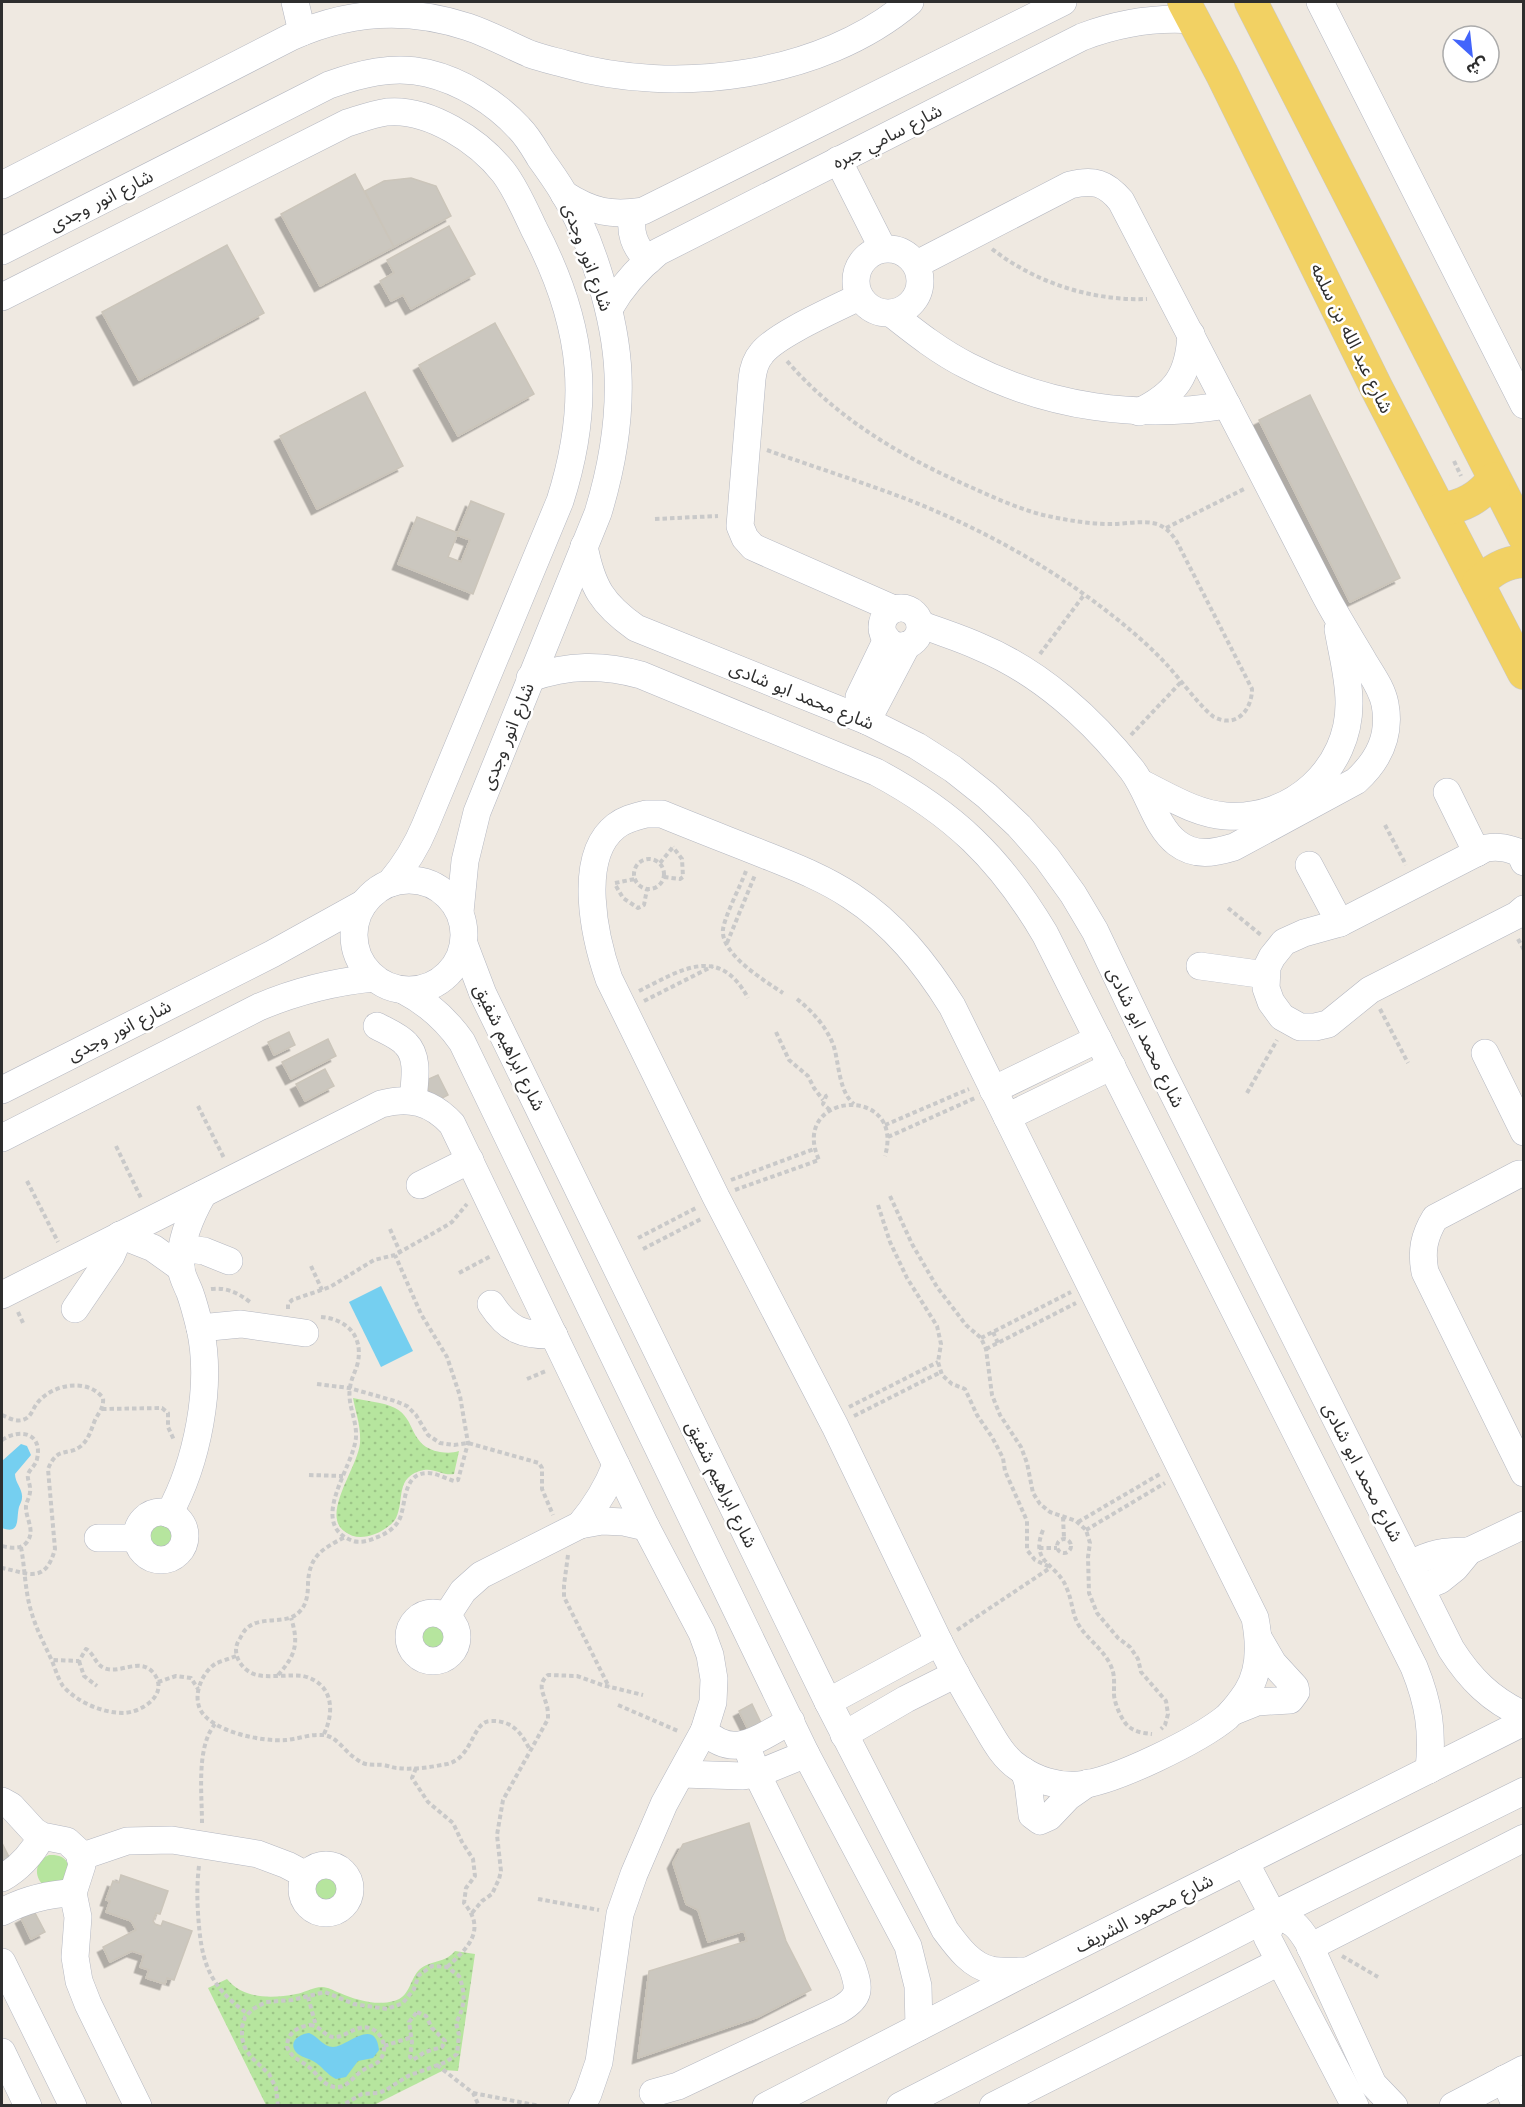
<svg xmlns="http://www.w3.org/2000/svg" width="1525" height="2107" font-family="'Work Sans','Noto Sans Arabic',sans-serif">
  <defs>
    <pattern id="park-dots" width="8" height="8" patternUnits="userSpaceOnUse" patternTransform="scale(1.5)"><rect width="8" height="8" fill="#b6e59e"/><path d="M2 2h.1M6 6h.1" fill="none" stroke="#9dc588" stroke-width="1.8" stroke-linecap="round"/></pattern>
    <filter id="shadow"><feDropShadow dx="-5.5" dy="5.5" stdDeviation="0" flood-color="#0004"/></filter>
  </defs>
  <rect width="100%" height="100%" fill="#efe9e1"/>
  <g fill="url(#park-dots)">
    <path d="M353 1398C366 1401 383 1402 395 1408 417 1419 408 1446 440 1452 447 1453 453 1453 459 1451L454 1474C444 1476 434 1468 424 1470 394 1476 405 1501 396 1518 392 1525 383 1531 375 1534 364 1538 354 1539 344 1531 321 1514 358 1467 360 1443 361 1426 356 1414 353 1398Z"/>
    <path d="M455 1951 475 1954 458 2071 444 2070 374 2105H266L208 1988 227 1979C243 1999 271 1999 296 1994 304 1993 313 1987 322 1987 328 1987 334 1991 340 1993 356 2000 376 2006 394 2001 410 1997 409 1981 419 1970 430 1960 446 1963 455 1951Z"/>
  </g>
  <g fill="#b6e59e">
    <circle cx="162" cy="1536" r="13"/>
    <circle cx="433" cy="1637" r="13"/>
    <path d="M49 1855C67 1854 71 1864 68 1880L44 1886C33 1876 35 1861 49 1855Z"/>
    <circle cx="326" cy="1889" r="13"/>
  </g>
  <g fill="#75cff0">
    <polygon points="381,1286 413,1351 381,1367 349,1302"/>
    <path d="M21 1444 27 1446 31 1455 15 1474C15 1483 23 1489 22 1498 22 1501 20 1504 19 1507 16 1518 21 1535 2 1528V1461Z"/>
    <path d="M309 2033C318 2036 323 2047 333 2047 347 2047 375 2016 379 2050L373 2058 358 2061 346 2077 336 2079C327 2075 322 2066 313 2061 308 2058 300 2057 296 2052 288 2042 299 2034 309 2033Z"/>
  </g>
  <g fill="#cbc7bf" stroke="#cbc5ba" stroke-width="1.5" filter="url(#shadow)">
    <polygon points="355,174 394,247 320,286 281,214"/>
    <polygon points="411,178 436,186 451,216 394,247 365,191 384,181"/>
    <polygon points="449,226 475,274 411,309 403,295 391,301 380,281 394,273 387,260"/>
    <polygon points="227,245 264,313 139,380 102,312"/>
    <polygon points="495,323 534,394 458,436 419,365"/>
    <polygon points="365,392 403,466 317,509 280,436"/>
    <polygon points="1310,395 1400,578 1350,602 1259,420"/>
    <polygon points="471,501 504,514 473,594 398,564 417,517 458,533 448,557 461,562 470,540 457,535"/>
    <polygon points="289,1032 295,1045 274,1055 268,1042"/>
    <polygon points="328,1039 336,1056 291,1079 282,1062"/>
    <polygon points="325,1069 334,1086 305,1101 296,1084"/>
    <polygon points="438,1075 448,1095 435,1102 424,1081"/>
    <polygon points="752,1704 762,1725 749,1731 739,1711"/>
    <polygon points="749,1823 786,1941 811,1990 758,2017 638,2058 649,1971 747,1941 744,1931 708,1942 698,1910 686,1904 673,1863 683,1844"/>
    <polygon points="2,1843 10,1859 2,1863"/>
    <polygon points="121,1875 168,1891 160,1914 156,1913 153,1921 155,1924 161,1926 163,1921 192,1931 174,1980 167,1978 165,1984 146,1978 149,1970 140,1967 144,1955 132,1951 110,1962 103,1947 136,1930 131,1921 106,1912 110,1901 106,1900 113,1881 119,1883"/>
    <polygon points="34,1911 45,1932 31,1939 21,1918"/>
  </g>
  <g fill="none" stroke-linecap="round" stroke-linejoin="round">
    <defs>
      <g id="minor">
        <polyline points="295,2 302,32"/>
        <polyline points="1320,2 1524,405"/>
        <polyline points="838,160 883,249"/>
        <path d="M2 185 291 37C348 11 408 7 468 27 489 34 509 45 530 54 541 58 554 61 565 64 675 96 822 77 910 2"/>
        <path d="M564 194C592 212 611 216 643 211L1063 2"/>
        <path d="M633 213C629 232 634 246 648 261"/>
        <circle cx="888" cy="281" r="32"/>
        <path d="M2 251 329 85C360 74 393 65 427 73 461 81 495 102 519 128 528 137 534 148 540 158 548 169 556 180 563 192 592 238 616 320 618 374 620 422 612 467 598 513L477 812 465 861 460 912"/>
        <path d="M917 264 1070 185C1094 179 1106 183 1121 201 1189 332 1257 462 1324 593 1336 616 1350 638 1363 660 1371 674 1382 688 1385 704 1391 736 1379 760 1356 781L1234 847C1214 853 1195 857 1177 843 1155 826 1149 792 1132 770 1092 719 1040 672 980 647 961 638 940 632 920 624"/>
        <path d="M2 297 347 123C360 119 373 114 387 112 429 108 479 141 504 173 516 189 525 210 534 229 556 271 574 319 578 367 582 413 574 457 560 501L425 826C416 848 405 865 390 883"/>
        <path d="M859 297C835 309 777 334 762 353 755 361 753 369 752 379L740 526 745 538 753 547 894 609"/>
        <path d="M609 309C622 286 637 269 658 252L1082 37C1119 23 1154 17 1193 20"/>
        <path d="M892 314C916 333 940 352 968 366 1048 407 1138 420 1227 405"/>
        <path d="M1139 412C1176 394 1189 375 1191 334"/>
        <path d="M584 546C592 587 602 604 636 628L867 721 917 746 953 769 987 796 1019 826 1047 858 1073 894 1095 931 1159 1065 1451 1649C1470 1679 1491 1700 1524 1715"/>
        <circle cx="901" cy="627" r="19"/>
        <path d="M530 678C568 665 602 664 641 675L876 772C953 813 1000 858 1045 934L1414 1667C1429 1704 1433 1731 1429 1770"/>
        <polyline points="859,697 887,639"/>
        <polyline points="867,721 907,645"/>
        <path d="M1141 783C1168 796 1196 814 1226 816 1291 821 1350 769 1349 702 1349 678 1342 653 1338 629"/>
        <polyline points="1447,792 1477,853"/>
        <path d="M646 814H662C696 828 730 841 765 855 795 867 824 878 851 896 894 924 925 963 952 1006L1255 1618C1260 1643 1261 1670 1247 1692 1241 1701 1234 1710 1227 1717 1199 1740 1114 1782 1079 1785 1058 1787 1036 1780 1019 1768 1001 1756 992 1736 981 1718 966 1693 952 1668 939 1642L835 1426 716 1197 609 979C595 939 576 857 616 826 625 819 635 817 646 814Z"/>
        <path d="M1524 862 1520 853C1508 848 1499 846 1486 848L1340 923 1304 933 1284 942 1272 957 1267 967 1266 988 1271 1002 1282 1017 1300 1027H1315L1328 1024 1370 990 1517 915 1524 909"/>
        <polyline points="1309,865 1340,923"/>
        <circle cx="409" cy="935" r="55"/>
        <path d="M464 944 483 994 828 1702 945 1930C957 1946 970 1965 991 1970 1002 1972 1016 1971 1028 1971"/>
        <polyline points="1200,966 1266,975"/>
        <path d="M403 990C428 1003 446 1019 462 1042L806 1754 908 1946 918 1986 919 2027"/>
        <path d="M377 1026C386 1031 399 1036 406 1044 420 1058 414 1083 413 1101"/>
        <polyline points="1485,1053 1524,1132"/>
        <polyline points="2,1090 272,954 364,903"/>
        <polyline points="993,1090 1098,1039"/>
        <polyline points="1007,1117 1112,1066"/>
        <path d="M2 1138 259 1007C297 991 333 982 373 978"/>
        <path d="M1524 1174H1519L1435 1218C1424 1236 1421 1251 1425 1272L1524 1473"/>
        <polyline points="420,1185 470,1160"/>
        <polyline points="182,1248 204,1251 229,1261"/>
        <path d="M2 1295 381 1104C409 1096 432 1102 452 1124L646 1527 702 1633 710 1655 714 1679 713 1702 704 1731 664 1804 634 1874 620 1914 599 2062 588 2094 582 2106"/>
        <path d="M491 1304C508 1330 523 1336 554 1335"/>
        <polyline points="75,1309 111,1256 120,1235 153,1248 181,1268"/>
        <polyline points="200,1328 241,1324 305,1333"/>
        <circle cx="161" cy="1536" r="24"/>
        <path d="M169 1514C197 1463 213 1386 200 1328 197 1316 194 1304 190 1293 187 1285 181 1275 181 1267 179 1242 191 1215 203 1194"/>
        <path d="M580 1525C596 1506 607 1488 616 1465"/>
        <polyline points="98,1538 137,1538"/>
        <path d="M1409 1565C1431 1553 1444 1551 1469 1551"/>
        <polyline points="1421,1588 1440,1580 1455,1568 1469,1551 1524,1525"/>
        <circle cx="433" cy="1637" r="24"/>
        <polyline points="446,1617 463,1591 481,1575 580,1525 602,1521 624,1522 646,1527"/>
        <polyline points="828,1702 939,1642"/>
        <polyline points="1232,1712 1257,1702 1290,1700 1296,1692 1295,1687 1273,1663 1259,1639"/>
        <path d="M704 1731C736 1761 759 1737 791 1721"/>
        <polyline points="844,1735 906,1699 956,1674"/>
        <polyline points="1024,1771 1028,1783 1032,1815 1040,1821 1049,1817 1068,1797 1088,1783"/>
        <polyline points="682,1774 743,1776 757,1774 806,1754"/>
        <polyline points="2,1801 11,1806 34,1831 42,1836 67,1841 79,1852 82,1865 73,1893 78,1917 75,1957 79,1981 88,2004 138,2106"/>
        <polyline points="80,1857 127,1841 172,1840 258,1854 287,1865 306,1875"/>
        <polyline points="1245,1862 1273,1915 1267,1937 1355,2106"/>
        <circle cx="326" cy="1889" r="24"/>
        <path d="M2 1878C20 1868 32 1854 42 1836"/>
        <path d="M2 1912C24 1900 47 1894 73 1893"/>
        <path d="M1273 1915C1293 1921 1297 1924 1308 1942L1373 2084 1394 2106"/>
        <polyline points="1310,1947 1524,1838"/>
        <polyline points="2,1962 73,2106"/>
        <polyline points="2,2052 28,2106"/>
        <polyline points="1504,2079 1516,2106"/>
        <path d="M653 2093 678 2086 839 2010C861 1997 860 1989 852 1966L757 1774 746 1745"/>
        <polyline points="766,2106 1028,1971 1524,1722"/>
        <polyline points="900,2106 1273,1915 1524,1791"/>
        <polyline points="993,2106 1279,1962"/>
        <polyline points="1453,2106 1524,2069"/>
      </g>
      <g id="major">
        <polyline points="1184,2 1222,74 1376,387 1524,673"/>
        <polyline points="1251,2 1524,536"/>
        <path d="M1440 510C1464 506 1479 498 1494 479"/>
        <path d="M1478 584C1491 571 1504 562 1524 561"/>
      </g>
    </defs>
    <use href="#minor" stroke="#b4b7c1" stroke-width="28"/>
    <use href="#major" stroke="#c9c9c9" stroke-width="34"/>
    <g stroke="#c9c9c9" stroke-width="4" stroke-dasharray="4.5 3" stroke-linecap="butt">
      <path d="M992 249C1036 283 1092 301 1147 299"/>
      <path d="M767 450C814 467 862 482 909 500 977 527 1042 562 1100 606 1124 624 1148 644 1168 666 1179 678 1203 710 1214 717 1237 729 1252 709 1252 689L1177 542C1172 534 1167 528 1157 524 1143 520 1126 524 1111 524 1088 524 1066 520 1043 515 1020 509 997 499 975 489 904 458 838 420 787 361"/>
      <polyline points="1454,461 1461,476"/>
      <polyline points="655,519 718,516"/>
      <polyline points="1166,528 1246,488"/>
      <polyline points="1040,654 1084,595"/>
      <polyline points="1131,735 1182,681"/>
      <polyline points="1385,825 1406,865"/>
      <circle cx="649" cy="874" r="15"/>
      <polyline points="660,863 673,847"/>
      <path d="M746 871C740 887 726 913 723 929 720 954 765 981 783 993"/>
      <polyline points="664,877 680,879 683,877 682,859 673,847"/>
      <polyline points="615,883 635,879"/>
      <polyline points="616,886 623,898 638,908 644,905 647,889"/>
      <polyline points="1228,908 1261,935"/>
      <polyline points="1518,939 1524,950"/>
      <polyline points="727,943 755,875"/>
      <path d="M639 991C681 970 719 944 748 998"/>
      <path d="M797 999C813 1012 827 1027 834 1047 839 1064 839 1092 854 1104"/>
      <polyline points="644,1001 713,966"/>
      <polyline points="1380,1009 1408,1063"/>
      <polyline points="776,1032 789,1060 808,1076 814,1088 823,1100"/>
      <polyline points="1247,1093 1277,1040"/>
      <polyline points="198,1106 224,1158"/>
      <polyline points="830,1110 823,1104 826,1096 830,1094"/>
      <polyline points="885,1125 969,1089"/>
      <polyline points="888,1137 975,1098"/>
      <polyline points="116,1146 142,1200"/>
      <polyline points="731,1180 814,1149"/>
      <polyline points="27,1181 58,1242"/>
      <path d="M735 1190 819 1160C788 1092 906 1083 885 1156"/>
      <polyline points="890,1196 912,1244 937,1287 966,1325 981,1338 986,1349 992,1395 1000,1415 1021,1447 1027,1463 1033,1493 1040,1504 1050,1512 1076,1521 1086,1530 1090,1543 1088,1557 1089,1593 1097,1613 1118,1638 1130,1647 1138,1659 1141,1672 1166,1701 1168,1714 1165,1725 1161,1729"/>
      <polyline points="878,1205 890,1242 907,1278 937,1326 941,1344 938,1362 942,1375 952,1384 965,1389 977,1415 992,1437 1003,1458 1005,1471 1027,1521 1027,1550 1035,1560 1050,1567"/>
      <polyline points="390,1229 400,1252"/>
      <polyline points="638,1238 696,1208"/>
      <polyline points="643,1249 703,1218"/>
      <polyline points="311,1266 322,1290"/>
      <polyline points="459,1273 491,1256"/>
      <path d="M211 1289C227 1287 238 1293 250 1302"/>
      <polyline points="288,1309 288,1304 292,1300 330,1287 374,1260 395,1255 444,1227 452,1222 467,1204"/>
      <polyline points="18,1312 24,1325"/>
      <path d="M321 1317C346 1319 363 1335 358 1362 356 1371 351 1378 350 1388 347 1404 357 1420 356 1437 354 1467 306 1524 353 1541 359 1543 369 1541 375 1538 386 1534 398 1527 401 1515 406 1500 404 1473 428 1473 436 1473 447 1479 454 1481L458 1480 468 1443 460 1396 447 1357 421 1314 395 1255"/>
      <polyline points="993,1332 998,1343"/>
      <polyline points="981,1338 1071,1292"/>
      <polyline points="986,1349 1076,1303"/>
      <polyline points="527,1379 546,1371"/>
      <polyline points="317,1384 349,1388 395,1401 407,1406 416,1415 428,1435 440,1443 454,1445 468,1443 539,1463 542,1468 542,1489 553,1515"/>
      <polyline points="849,1407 938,1362"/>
      <polyline points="102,1409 162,1408 168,1413 168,1427 174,1440"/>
      <path d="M2 1415C9 1418 17 1423 25 1419 32 1416 33 1407 39 1401 54 1384 88 1378 103 1398 104 1408 99 1412 95 1420 91 1430 89 1439 81 1446 67 1457 58 1445 48 1469L55 1549C45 1585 28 1573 2 1568"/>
      <polyline points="854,1416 941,1372"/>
      <path d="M2 1440C20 1428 43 1433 37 1459 36 1465 30 1469 28 1474 27 1480 30 1483 30 1488 31 1495 27 1500 26 1506 25 1518 36 1530 27 1542 21 1550 10 1548 2 1546"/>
      <polyline points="309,1475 343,1476"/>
      <polyline points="1063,1517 1064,1538"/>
      <polyline points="1078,1522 1160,1474"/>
      <path d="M1043 1530C1029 1564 1058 1563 1067 1589 1072 1600 1072 1613 1078 1624 1087 1639 1102 1648 1110 1664 1115 1674 1114 1680 1114 1691 1113 1699 1119 1714 1124 1721 1130 1731 1141 1733 1152 1734"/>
      <polyline points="1086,1530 1165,1483"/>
      <circle cx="1064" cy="1546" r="7"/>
      <path d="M21 1547C25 1569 25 1593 32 1614 37 1631 45 1645 52 1661 55 1668 58 1679 63 1686 77 1702 102 1713 124 1713 142 1712 168 1695 155 1675 141 1655 121 1675 104 1668 95 1664 94 1653 86 1649L79 1661 52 1660"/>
      <polyline points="1039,1548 1057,1548"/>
      <polyline points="568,1555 564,1585 564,1597 609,1687"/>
      <polyline points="957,1630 1050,1568"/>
      <path d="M236 1656C229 1659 221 1661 215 1664 202 1673 193 1694 200 1709 211 1732 263 1742 286 1740 298 1739 310 1734 322 1735 336 1735 344 1751 355 1758 366 1767 371 1764 384 1765 389 1766 393 1768 398 1768 413 1770 432 1767 447 1764 473 1758 472 1722 490 1721 512 1720 521 1732 530 1750"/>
      <polyline points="79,1661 84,1676 97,1686"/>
      <path d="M278 1675C296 1655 299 1643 291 1618"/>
      <polyline points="158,1682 176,1676 191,1678 198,1689"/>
      <polyline points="618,1705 678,1731"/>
      <path d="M324 1734C335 1711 333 1683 303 1676 291 1674 269 1678 257 1675 243 1672 230 1654 239 1640 241 1637 243 1632 246 1629 261 1614 288 1627 301 1610 307 1603 308 1593 308 1584 309 1556 322 1549 345 1537"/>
      <path d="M416 1768 412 1778 428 1802 453 1823 462 1842 473 1859 475 1876 466 1888 464 1903C487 1930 468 1948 447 1967"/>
      <path d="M202 1823C202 1794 196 1747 215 1724"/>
      <path d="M199 1866C197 1882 197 1897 198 1913 201 1960 207 1985 248 2014"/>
      <polyline points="538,1899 599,1910"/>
      <path d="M472 1913 482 1901 492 1894 499 1879 501 1871 497 1835 503 1800 548 1719C548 1714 548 1708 546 1703 543 1692 537 1684 548 1675L577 1676 602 1685 643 1695"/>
      <polyline points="1342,1956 1378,1977"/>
      <polyline points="308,1997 316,2026"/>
      <polygon points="417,2012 426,2016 432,2028 445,2041 442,2047 425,2052 413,2060 410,2057 412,2042 409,2022"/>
      <path d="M310 2025C321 2026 325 2037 334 2037 347 2037 356 2024 370 2028 384 2033 389 2052 378 2062 373 2066 367 2067 362 2071 351 2078 346 2091 331 2086 322 2083 317 2074 310 2068 301 2060 292 2059 287 2047 287 2033 297 2027 310 2025Z"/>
      <polyline points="384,2046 412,2037"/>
      <polyline points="437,2065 473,2093 479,2106"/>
      <polyline points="473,2093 540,2106"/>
      <path d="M278 2106 276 2088 269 2074 251 2057 245 2048 242 2038V2027L245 2017 253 2009 266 2002 292 2000 325 1992 354 2004 387 2009 403 2003 414 1989 419 1975 432 1966 447 1967 459 1976C466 1994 465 2006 456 2023L459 2035 457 2054 446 2062 408 2076 386 2090 379 2093 362 2094 341 2106"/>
    </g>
    <use href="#minor" stroke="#fff" stroke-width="27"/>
    <use href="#major" stroke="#f2d163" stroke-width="33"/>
  </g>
  <g text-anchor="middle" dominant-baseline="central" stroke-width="5" stroke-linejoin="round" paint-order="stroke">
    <g font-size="18" fill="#2e2e2e" stroke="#fff">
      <text transform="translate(887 136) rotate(-27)">شارع سامي جبره</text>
      <text transform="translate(101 200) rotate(-27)">شارع انور وجدى</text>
      <text transform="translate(588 257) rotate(70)">شارع انور وجدى</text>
      <text transform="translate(1352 338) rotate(64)">شارع عبد الله بن سلمه</text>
      <text transform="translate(802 695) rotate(22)">شارع محمد ابو شادى</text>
      <text transform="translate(507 736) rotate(-68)">شارع انور وجدى</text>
      <text transform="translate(119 1030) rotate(-27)">شارع انور وجدى</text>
      <text transform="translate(1146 1037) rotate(64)">شارع محمد ابو شادى</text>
      <text transform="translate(510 1047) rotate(64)">شارع ابراهيم شفيق</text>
      <text transform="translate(1363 1472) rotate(63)">شارع محمد ابو شادى</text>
      <text transform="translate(722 1484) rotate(64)">شارع ابراهيم شفيق</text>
      <text transform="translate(1144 1913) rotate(-27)">شارع محمود الشريف</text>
    </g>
  </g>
  <rect width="1525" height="2107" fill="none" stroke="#2e2e2e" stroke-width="6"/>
  <g transform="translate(1471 54) rotate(153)"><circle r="28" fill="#ffffff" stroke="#ababab" stroke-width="1.5"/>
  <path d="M0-4.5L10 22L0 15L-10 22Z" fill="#4264fb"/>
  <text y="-9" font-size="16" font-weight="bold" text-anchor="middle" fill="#2e2e2e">ش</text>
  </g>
</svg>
